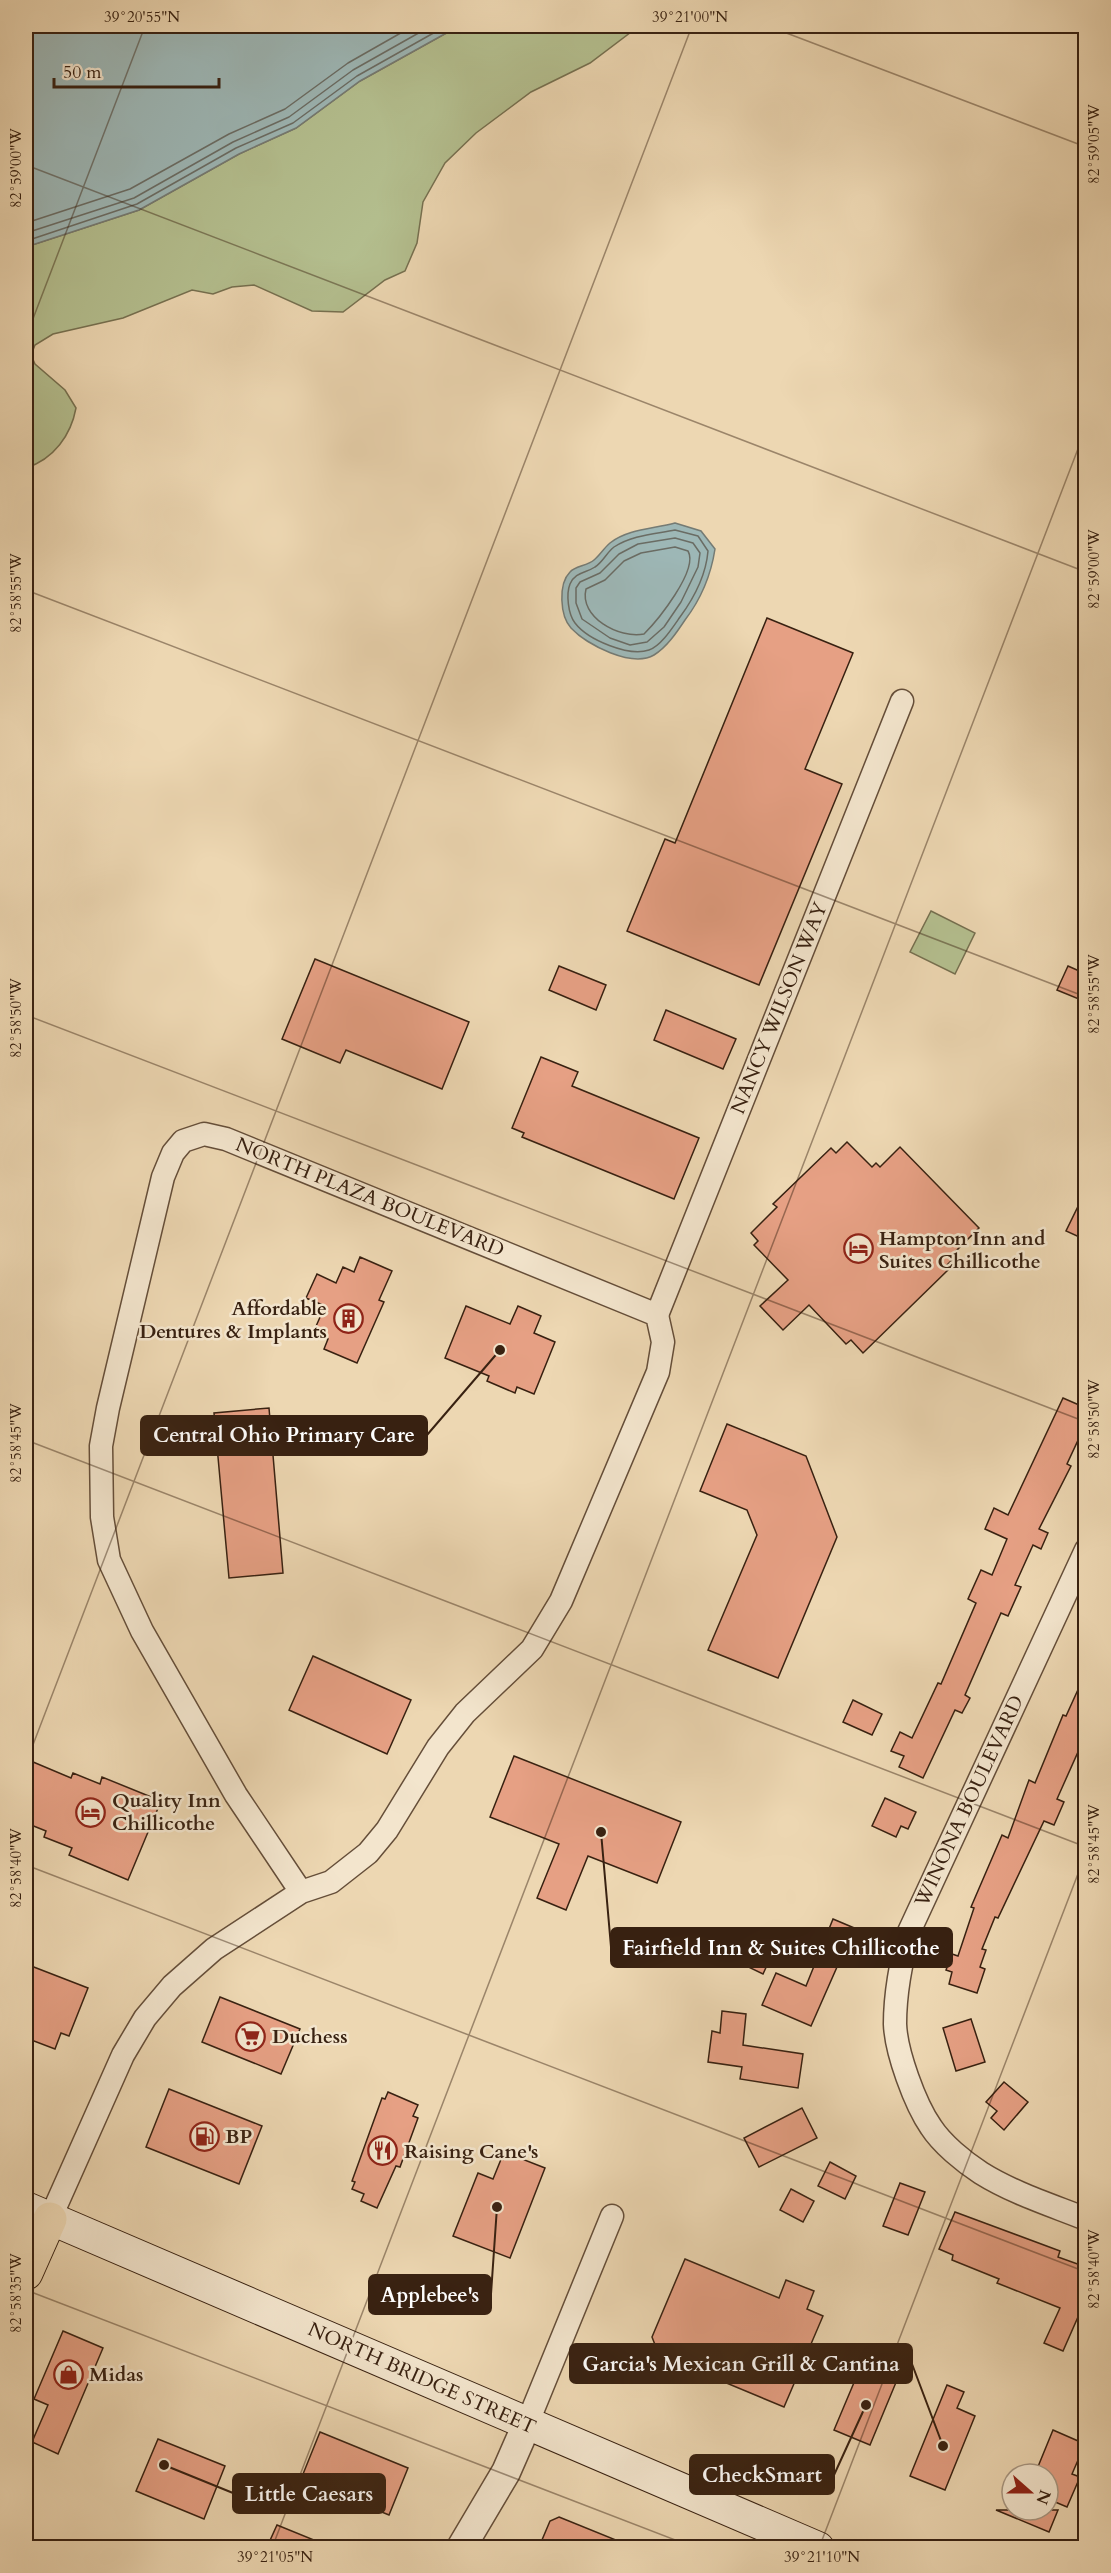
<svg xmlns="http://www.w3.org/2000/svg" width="1111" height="2573" font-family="Cardo,serif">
  <rect width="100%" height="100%" fill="#edd7b2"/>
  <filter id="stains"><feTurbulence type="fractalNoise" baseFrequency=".00333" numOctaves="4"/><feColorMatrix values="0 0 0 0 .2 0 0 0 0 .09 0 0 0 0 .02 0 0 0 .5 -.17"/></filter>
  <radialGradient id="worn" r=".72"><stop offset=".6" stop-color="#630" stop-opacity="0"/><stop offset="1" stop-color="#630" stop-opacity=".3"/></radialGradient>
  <g fill="#b4bf8f" stroke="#767050" stroke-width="1.5">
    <path d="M459 26H639L590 63 531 92 476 133 445 163 423 202 417 243 405 271 385 280 343 312 312 311 254 285 232 287 213 294 192 290 123 318 53 334 35 345 31 355 35 364 65 390 76 408C71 435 54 459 26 468V247L139 210 239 154 296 128 360 81Z"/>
    <polygon points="931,911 975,933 955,974 910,952"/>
  </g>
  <g fill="#9db7b6" stroke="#757b74" stroke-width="1.5">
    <polygon points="26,26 459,26 360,81 296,128 239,154 139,210 26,247"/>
    <path d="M675 523 701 531 715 549C711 575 701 599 685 620 677 632 667 647 654 655 632 668 587 645 571 628 560 616 558 584 570 572 575 566 587 566 594 560 600 555 604 548 610 543 628 529 653 529 675 523Z"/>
  </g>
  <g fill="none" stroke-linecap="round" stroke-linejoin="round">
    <g stroke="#6a6c64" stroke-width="1.5">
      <polyline points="26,223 130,189 229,134 285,109 348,63 413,26"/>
      <polyline points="26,233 134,198 233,142 289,117 353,70 431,26"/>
      <polyline points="26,241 137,204 236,148 293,123 357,76 446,26"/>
      <path d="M675 530 698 536 708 551C706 575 694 598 680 617 673 627 661 646 649 650 629 657 588 640 575 623 568 614 566 594 570 584 575 572 586 573 595 567 603 562 607 552 614 547 632 535 655 534 675 530Z"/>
      <polygon points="675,538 693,543 700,553 698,567 681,602 664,627 647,642 630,645 610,638 582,619 576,603 576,588 580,582 600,573 619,554 638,544"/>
      <path d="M675 547 688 551C699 570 657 621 644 634 619 639 579 617 586 589L605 580 624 561 641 553Z"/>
    </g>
  </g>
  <g fill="#e6a084" stroke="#382111" stroke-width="1.5">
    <polygon points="767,618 853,653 805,769 842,784 759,985 627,931 665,839 675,843"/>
    <polygon points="315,959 469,1022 442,1089 346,1050 340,1063 282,1039"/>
    <polygon points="559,966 606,985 596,1010 549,990"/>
    <polygon points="1068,966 1086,974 1086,1002 1057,990"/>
    <polygon points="666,1010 736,1039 723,1069 654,1040"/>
    <polygon points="541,1057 578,1072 572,1086 699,1138 674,1199 522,1137 524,1133 512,1128"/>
    <polygon points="847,1142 872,1167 876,1163 880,1167 900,1147 979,1228 954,1253 957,1255 946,1266 949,1269 863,1353 851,1340 846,1344 809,1305 783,1330 760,1306 788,1280 754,1245 758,1241 751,1233 777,1207 773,1204 831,1148 836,1153"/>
    <polygon points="1086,1190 1086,1240 1066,1231"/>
    <polygon points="360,1257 392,1271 379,1300 384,1302 357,1363 324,1349 328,1339 313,1333 325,1306 306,1298 317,1274 336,1283 343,1267 354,1272"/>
    <polygon points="466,1306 510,1324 518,1306 541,1316 534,1333 555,1342 534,1394 517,1387 515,1393 487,1381 489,1376 445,1358"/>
    <polygon points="1063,1398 1086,1408 1086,1423 1067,1464 1071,1466 1039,1529 1048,1533 1041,1549 1033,1545 1015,1585 1021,1587 1008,1616 1001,1613 965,1695 970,1698 962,1713 955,1710 923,1778 899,1767 904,1756 891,1751 900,1732 912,1738 938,1683 941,1684 976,1603 968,1599 981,1570 992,1575 1007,1539 985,1529 994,1508 1008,1515"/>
    <polygon points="269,1408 283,1573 229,1578 214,1413"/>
    <polygon points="727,1424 806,1456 837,1537 778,1678 708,1650 757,1535 747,1510 700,1491"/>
    <polygon points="313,1656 411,1700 387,1754 289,1710"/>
    <polygon points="1086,1672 1086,1734 1057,1799 1064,1802 1054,1825 1044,1821 998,1918 995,1917 982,1949 986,1950 980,1967 985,1969 977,1993 949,1984 952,1972 946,1970 952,1954 958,1956 974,1908 971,1907 1002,1835 1008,1838 1029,1780 1035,1783 1063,1715 1066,1716"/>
    <polygon points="853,1700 882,1714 872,1735 843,1722"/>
    <polygon points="514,1756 681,1822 657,1883 588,1856 566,1910 537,1898 559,1844 490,1817"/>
    <polygon points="26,1759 71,1778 73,1773 100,1784 102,1777 161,1801 128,1880 69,1855 72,1848 44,1837 46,1831 26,1823"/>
    <polygon points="885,1798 916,1812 908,1829 901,1826 896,1837 872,1826"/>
    <polygon points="833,1919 859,1930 846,1960 841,1958 811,2026 762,2005 776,1973 806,1986"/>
    <polygon points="749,1941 773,1952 763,1974 740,1963"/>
    <polygon points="26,1964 88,1988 69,2036 61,2033 55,2049 26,2038"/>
    <polygon points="220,1997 300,2029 281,2074 202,2042"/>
    <polygon points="722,2011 746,2014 743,2045 803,2054 798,2088 740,2079 742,2067 708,2062 712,2031 720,2033"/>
    <polygon points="971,2019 985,2062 956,2071 943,2028"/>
    <polygon points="1004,2082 1028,2102 1004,2130 991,2118 997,2111 986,2102"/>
    <polygon points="169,2089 262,2126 239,2184 146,2147"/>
    <polygon points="388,2092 418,2105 413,2116 418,2118 400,2167 396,2166 377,2208 361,2201 364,2194 352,2189 355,2182 352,2181 382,2098 385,2099"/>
    <polygon points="802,2108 817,2138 759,2167 744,2138"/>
    <polygon points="504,2152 545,2168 510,2258 453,2236 478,2173 493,2179"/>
    <polygon points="830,2162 856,2176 845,2199 818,2186"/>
    <polygon points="900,2183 925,2192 908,2235 883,2226"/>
    <polygon points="791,2189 814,2201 803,2222 780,2210"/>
    <polygon points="955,2212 1060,2251 1058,2257 1086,2267 1086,2320 1078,2317 1063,2351 1044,2343 1060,2308 997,2283 999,2279 952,2260 953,2255 939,2249"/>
    <polygon points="685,2259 779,2298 786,2280 814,2291 807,2309 823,2316 784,2407 659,2355 652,2337"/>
    <polygon points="63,2331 103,2348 58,2454 32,2442 48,2405 34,2399"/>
    <polygon points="861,2366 897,2380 870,2445 834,2430"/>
    <polygon points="947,2385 964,2392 957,2408 975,2416 945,2490 910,2476"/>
    <polygon points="1053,2430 1085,2444 1072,2474 1080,2477 1067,2507 1048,2499 1048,2474 1035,2474"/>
    <polygon points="320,2432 408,2468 389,2515 301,2479"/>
    <polygon points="158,2439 225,2466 204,2519 136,2491"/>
    <polygon points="996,2510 1058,2510 1049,2532"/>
    <polygon points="559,2517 633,2547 539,2547 550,2521"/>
    <polygon points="277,2525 331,2547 267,2547"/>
  </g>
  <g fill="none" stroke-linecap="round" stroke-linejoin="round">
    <defs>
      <g id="minor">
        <polyline points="657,1315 902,701"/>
        <path d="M1086 1550 908 1934C901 1964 895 1993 895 2024 896 2052 915 2104 931 2127 942 2144 964 2162 981 2173 1013 2193 1051 2205 1086 2219"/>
        <polyline points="50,2219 123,2055 145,2018 172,1986 214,1949 301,1892 331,1882 368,1853 387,1830 438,1747 465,1713 532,1649 561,1601 658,1372 663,1342 657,1315 226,1139 204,1134 183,1141 173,1153 163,1177 108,1408 101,1446 102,1517 109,1560 142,1631 236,1795 301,1892"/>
        <polyline points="527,2424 612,2216"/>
      </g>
      <polyline id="tertiary" points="461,2548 506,2472 527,2424"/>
      <polyline id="secondary" points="26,2208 818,2548"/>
      <polyline id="motorway" points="26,2273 50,2219"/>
    </defs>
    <use href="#minor" stroke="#654e39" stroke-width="25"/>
    <use href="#tertiary" stroke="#654e39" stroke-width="31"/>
    <use href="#secondary" stroke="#382111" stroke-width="34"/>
    <use href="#motorway" stroke="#382111" stroke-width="35"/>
    <use href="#minor" stroke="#f3e5cd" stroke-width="22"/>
    <use href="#tertiary" stroke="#f3e5cd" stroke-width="28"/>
    <use href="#secondary" stroke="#f3e5cd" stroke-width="32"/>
    <use href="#motorway" stroke="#edd7b2" stroke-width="33"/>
  </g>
  <path fill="none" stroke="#382111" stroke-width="1.5" stroke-opacity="0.45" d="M768 26 1086 147M26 165 1086 572M26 337 145 26M26 590 1086 997M26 1015 1086 1422M26 1440 1086 1847M26 1763 692 26M26 1865 1086 2272M26 2290 696 2548M272 2548 1086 428M819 2548 1086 1853"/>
  <defs>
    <symbol id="hotel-ring" viewBox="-11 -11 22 22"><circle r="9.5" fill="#f3e5cd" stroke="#8f2418" stroke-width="1.5"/><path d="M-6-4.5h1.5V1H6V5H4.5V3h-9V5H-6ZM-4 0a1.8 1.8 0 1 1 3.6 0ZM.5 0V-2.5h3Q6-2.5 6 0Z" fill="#8f2418"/></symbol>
    <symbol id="building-ring" viewBox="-11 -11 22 22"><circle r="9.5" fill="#f3e5cd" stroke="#8f2418" stroke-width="1.5"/><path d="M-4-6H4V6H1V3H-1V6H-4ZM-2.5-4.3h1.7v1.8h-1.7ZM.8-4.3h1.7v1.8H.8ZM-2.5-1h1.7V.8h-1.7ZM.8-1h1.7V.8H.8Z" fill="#8f2418"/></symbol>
    <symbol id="supermarket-ring" viewBox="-11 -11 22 22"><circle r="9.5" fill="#f3e5cd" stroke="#8f2418" stroke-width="1.5"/><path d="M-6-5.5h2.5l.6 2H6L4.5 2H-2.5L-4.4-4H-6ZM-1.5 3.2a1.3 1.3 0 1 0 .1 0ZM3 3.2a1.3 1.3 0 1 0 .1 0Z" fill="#8f2418"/></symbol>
    <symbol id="fuel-ring" viewBox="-11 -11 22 22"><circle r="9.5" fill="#f3e5cd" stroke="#8f2418" stroke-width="1.5"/><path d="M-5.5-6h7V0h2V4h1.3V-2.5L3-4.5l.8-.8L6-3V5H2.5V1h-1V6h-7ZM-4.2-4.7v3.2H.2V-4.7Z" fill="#8f2418"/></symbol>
    <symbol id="restaurant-ring" viewBox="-11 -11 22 22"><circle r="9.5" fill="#f3e5cd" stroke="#8f2418" stroke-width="1.5"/><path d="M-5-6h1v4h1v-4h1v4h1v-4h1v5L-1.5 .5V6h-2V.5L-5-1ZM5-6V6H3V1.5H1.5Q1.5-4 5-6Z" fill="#8f2418"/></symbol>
    <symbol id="shop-ring" viewBox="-11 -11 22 22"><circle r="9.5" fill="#f3e5cd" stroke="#8f2418" stroke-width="1.5"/><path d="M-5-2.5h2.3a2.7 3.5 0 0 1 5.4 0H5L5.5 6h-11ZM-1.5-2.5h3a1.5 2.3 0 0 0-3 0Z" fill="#8f2418"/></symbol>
  </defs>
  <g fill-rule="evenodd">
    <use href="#hotel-ring" x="842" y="1232" width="33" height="33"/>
    <use href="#building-ring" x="332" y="1302" width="33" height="33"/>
    <use href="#hotel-ring" x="74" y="1796" width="33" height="33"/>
    <use href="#supermarket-ring" x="234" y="2020" width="33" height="33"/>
    <use href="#fuel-ring" x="188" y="2120" width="33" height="33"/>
    <use href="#restaurant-ring" x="366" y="2134" width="33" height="33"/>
    <use href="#shop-ring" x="52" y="2358" width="33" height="33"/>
  </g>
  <g text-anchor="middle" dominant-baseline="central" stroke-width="5" stroke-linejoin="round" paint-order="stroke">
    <g font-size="20" fill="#382111" stroke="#f3e5cd">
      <text transform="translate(779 1008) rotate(-68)">NANCY WILSON WAY</text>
      <text transform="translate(370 1197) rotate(22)">NORTH PLAZA BOULEVARD</text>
      <text transform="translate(969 1801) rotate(-65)">WINONA BOULEVARD</text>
      <text transform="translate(422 2378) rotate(24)">NORTH BRIDGE STREET</text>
    </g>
    <g font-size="20" font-weight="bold" fill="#382111" stroke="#f3e5cd" text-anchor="start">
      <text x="879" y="1238">Hampton Inn and<tspan x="879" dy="23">Suites Chillicothe</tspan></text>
      <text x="327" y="1308" text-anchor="end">Affordable<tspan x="327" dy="23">Dentures &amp; Implants</tspan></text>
      <text x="112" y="1800">Quality Inn<tspan x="112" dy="23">Chillicothe</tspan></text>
      <text x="272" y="2036">Duchess</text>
      <text x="225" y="2136">BP</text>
      <text x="404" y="2151">Raising Cane's</text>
      <text x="89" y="2374">Midas</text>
    </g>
  </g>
  <path fill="none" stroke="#382111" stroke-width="2" d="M500 1350L427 1435M601 1832L611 1947M497 2207L491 2294M943 2446L912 2364M866 2405L834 2475M164 2465L233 2493"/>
  <g fill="#382111" stroke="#f3e5cd" stroke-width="2">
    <circle cx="500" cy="1350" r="6"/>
    <circle cx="601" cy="1832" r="6"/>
    <circle cx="497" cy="2207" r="6"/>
    <circle cx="943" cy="2446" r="6"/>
    <circle cx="866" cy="2405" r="6"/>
    <circle cx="164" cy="2465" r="6"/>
  </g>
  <g fill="#382111" stroke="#382111" stroke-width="2">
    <rect x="141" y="1416" width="286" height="39" rx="6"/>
    <rect x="611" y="1928" width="341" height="39" rx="6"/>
    <rect x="369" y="2275" width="122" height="39" rx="6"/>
    <rect x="570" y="2344" width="342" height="39" rx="6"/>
    <rect x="690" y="2455" width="144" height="39" rx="6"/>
    <rect x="233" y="2474" width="152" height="39" rx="6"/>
  </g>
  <g font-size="21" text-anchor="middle" font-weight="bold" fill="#fff">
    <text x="284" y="1442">Central Ohio Primary Care</text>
    <text x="781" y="1955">Fairfield Inn &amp; Suites Chillicothe</text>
    <text x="430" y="2302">Applebee's</text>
    <text x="741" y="2371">Garcia's Mexican Grill &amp; Cantina</text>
    <text x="762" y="2482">CheckSmart</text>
    <text x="309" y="2501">Little Caesars</text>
  </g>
  <rect width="1111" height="2573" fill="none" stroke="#edd7b2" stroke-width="66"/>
  <g transform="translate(1030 2492) rotate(111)"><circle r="28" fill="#f3e5cd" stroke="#a89782" stroke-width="1.5"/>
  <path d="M0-4.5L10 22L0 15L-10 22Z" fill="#8f2418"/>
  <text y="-9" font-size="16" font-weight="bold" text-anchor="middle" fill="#382111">N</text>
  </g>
  <path d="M54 78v9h165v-9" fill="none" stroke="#382111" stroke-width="3"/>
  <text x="63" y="78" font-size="18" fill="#382111" stroke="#f3e5cd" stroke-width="4.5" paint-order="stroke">50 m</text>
  <rect x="33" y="33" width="1045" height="2507" fill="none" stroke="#382111" stroke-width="2"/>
  <g font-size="15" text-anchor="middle" fill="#382111">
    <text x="142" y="22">39°20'55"N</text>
    <text x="690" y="22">39°21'00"N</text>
    <text transform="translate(1094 144) rotate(-90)" y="5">82°59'05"W</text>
    <text transform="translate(16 168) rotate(-90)" y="5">82°59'00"W</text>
    <text transform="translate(1094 569) rotate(-90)" y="5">82°59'00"W</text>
    <text transform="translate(16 593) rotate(-90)" y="5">82°58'55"W</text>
    <text transform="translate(1094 994) rotate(-90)" y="5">82°58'55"W</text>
    <text transform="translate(16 1018) rotate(-90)" y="5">82°58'50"W</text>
    <text transform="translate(1094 1419) rotate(-90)" y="5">82°58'50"W</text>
    <text transform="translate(16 1443) rotate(-90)" y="5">82°58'45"W</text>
    <text transform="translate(1094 1844) rotate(-90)" y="5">82°58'45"W</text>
    <text transform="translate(16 1868) rotate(-90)" y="5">82°58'40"W</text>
    <text transform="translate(1094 2269) rotate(-90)" y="5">82°58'40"W</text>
    <text transform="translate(16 2293) rotate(-90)" y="5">82°58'35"W</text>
    <text x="275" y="2562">39°21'05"N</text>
    <text x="822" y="2562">39°21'10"N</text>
  </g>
  <rect width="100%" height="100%" filter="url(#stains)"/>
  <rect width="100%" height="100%" fill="url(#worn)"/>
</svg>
